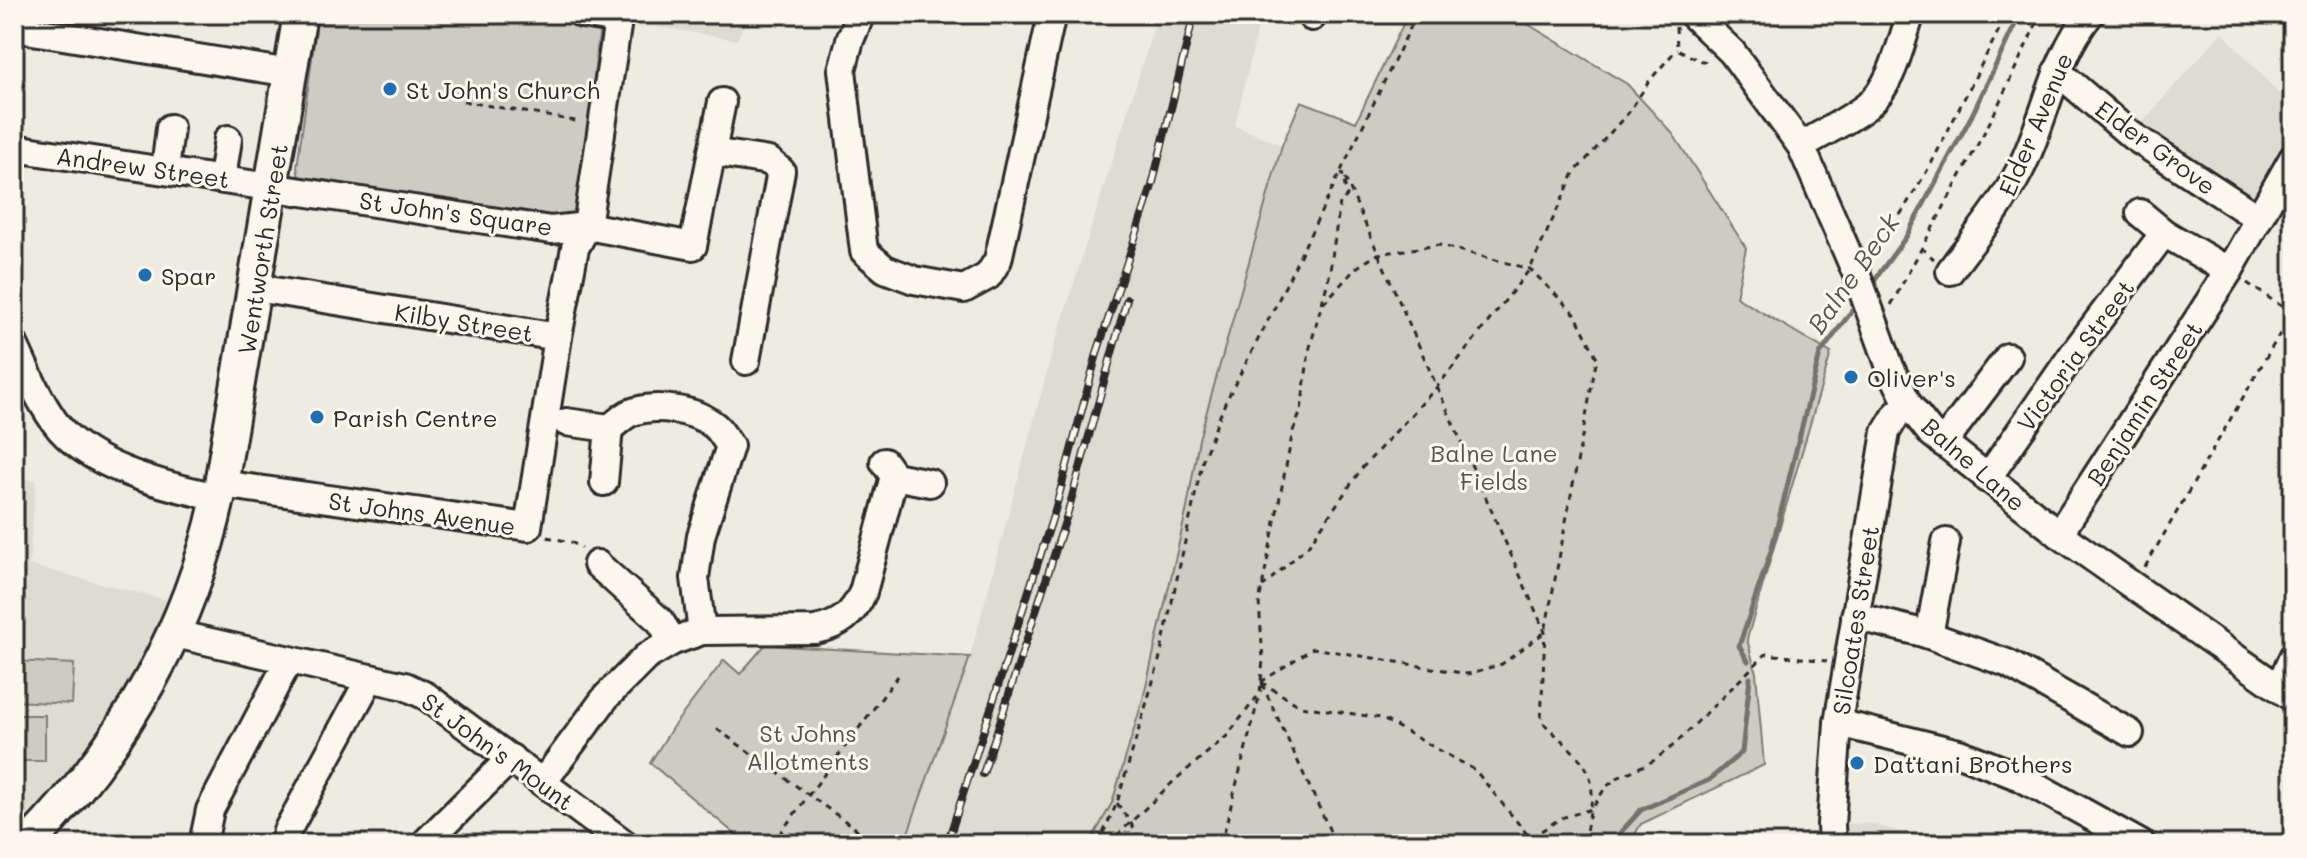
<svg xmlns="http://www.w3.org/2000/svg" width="2307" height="858" font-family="Mali,sans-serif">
  <rect width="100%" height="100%" fill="#eeebe0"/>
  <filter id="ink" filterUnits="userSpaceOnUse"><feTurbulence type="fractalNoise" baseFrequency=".0125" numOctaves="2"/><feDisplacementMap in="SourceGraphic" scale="16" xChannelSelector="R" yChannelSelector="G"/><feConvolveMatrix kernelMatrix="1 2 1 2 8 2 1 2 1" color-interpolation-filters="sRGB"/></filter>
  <g filter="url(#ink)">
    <g fill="#dedbd1">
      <polygon points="635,14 749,14 737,40 634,23"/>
      <polygon points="1158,14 1261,14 1235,126 1282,145 1199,439 1187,508 1143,699 1112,803 1089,844 904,844 970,657 1052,353"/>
      <polygon points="2222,32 2293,109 2293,158 2258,218 2131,135"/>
      <polygon points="14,478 36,480 29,565 178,603 130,694 61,790 17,832 14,829"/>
      <polygon points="1870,823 1940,844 1832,844 1831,825"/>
    </g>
    <g fill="#cecbc2" stroke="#7c7b76" stroke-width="2">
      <polygon points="318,14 526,14 600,26 577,216 569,221 305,183 299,178 297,167"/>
      <polygon points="1408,14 1511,14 1627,84 1673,134 1746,248 1736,297 1831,353 1747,639 1756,673 1764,765 1641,824 1629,844 1089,844 1112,803 1143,699 1187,508 1199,439 1282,145 1301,101 1356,122"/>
      <polygon points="765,645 970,657 904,844 747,844 650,763 672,728 724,660 740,674"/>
      <polygon points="14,661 74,664 72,704 14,701"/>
      <rect x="14" y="715" width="31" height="46"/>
    </g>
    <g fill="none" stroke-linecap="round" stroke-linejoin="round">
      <g stroke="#74726e" stroke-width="5">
        <polyline points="1870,286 1906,237 1972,115 2020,14"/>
        <polyline points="1748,661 1739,646 1771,551 1820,354 1857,304"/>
        <polyline points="1620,844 1619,834 1641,810 1709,780 1742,752 1750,678"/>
      </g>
      <defs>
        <g id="minor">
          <polyline points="861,14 850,40 842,70 864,251 885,269 914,280 964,289 988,276 998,260 1052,14"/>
          <polyline points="1692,14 1732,52 1801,146 1857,275 1890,367 1908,404 1930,432 2059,534 2293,698"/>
          <polyline points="1312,17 1313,14"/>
          <polyline points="14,28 290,73"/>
          <polyline points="2057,71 2131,135 2258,218"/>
          <path d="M1801 146C1822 133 1848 121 1867 106 1893 85 1900 44 1911 14"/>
          <polyline points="14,148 551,230 587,226 693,246 722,102"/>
          <polyline points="712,152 769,161 781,171 746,361"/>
          <polyline points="165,170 170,128"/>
          <polyline points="222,178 228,139"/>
          <polyline points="2140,213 2164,233 2229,271"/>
          <path d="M1950 271C1974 238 2001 207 2020 170 2046 119 2053 60 2090 14"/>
          <polyline points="256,288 558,337 575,248 587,226 618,20 582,14"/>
          <path d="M14 344C26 370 37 397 54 421 86 467 167 487 219 497"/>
          <polyline points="566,422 609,428 604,482"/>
          <path d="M609 428C616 424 623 416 630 413 654 403 695 409 715 426 721 431 725 439 730 446L701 536 695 578 702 631"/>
          <polyline points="1943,443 2008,357"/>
          <polyline points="884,462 894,476 930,483"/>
          <polyline points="1987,479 2073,354 2164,233"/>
          <polyline points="221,484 528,527 558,337"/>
          <polyline points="2059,534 2229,271 2293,158"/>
          <polyline points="597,564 660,621 673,641"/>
          <polyline points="1855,616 1923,633 2007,663 2130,733"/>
          <polyline points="1923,633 1931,625 1946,542"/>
          <polyline points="175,634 405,686 426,696 625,844"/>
          <polyline points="2279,687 2293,657"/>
          <polyline points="1838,723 1959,753 2020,777 2141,844"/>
          <path d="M543 782 606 697 646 657 673 641 702 631 815 630C840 625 853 615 863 592L894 476"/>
          <polyline points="203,844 210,810 289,660"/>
          <polyline points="284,844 287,831 370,678"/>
          <polyline points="424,844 511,758"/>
          <polyline points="1832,844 1831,825 1838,723 1886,432 1897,414 1908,404"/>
        </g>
        <path id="major" d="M28 844C126 744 194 622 221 484L300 14"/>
      </defs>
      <use href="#minor" stroke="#2b2b2b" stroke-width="32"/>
      <use href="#major" stroke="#2b2b2b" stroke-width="38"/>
      <g stroke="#2b2b2b" stroke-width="3" stroke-dasharray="6 6" stroke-linecap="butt">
        <polyline points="1676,27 1677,49 1698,60 1708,62"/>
        <polyline points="463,101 581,122"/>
        <path d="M1345 178 1545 632 1541 721C1594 771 1601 770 1583 844"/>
        <polyline points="1900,215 1930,166 2007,14"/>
        <polyline points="1921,248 1934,259"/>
        <polyline points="2247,283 2293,314"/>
        <polyline points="1891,305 1992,118 2041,14"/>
        <polyline points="547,537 571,542 582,548"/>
        <polyline points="2145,567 2293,311"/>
        <polyline points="1262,587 1308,546 1362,468 1437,387 1530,269 1574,173 1629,112 1650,80 1677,49"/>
        <polyline points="1261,682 1313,648 1468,674 1502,664 1545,632 1597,358 1575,314 1530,269 1439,245 1378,254 1356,268 1321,306"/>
        <polyline points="1261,682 1300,706 1381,718 1475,770 1535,844"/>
        <polyline points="1262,684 1336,844"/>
        <polyline points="717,729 877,844"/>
        <polyline points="1117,803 1131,823 1141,844"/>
        <polyline points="772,844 898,676"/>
        <polyline points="1098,844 1117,803 1159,661 1203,459 1225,403 1275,307 1417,14"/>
        <polyline points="1108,844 1175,780 1227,736 1260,693 1263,659 1259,602 1293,431 1301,411 1309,351 1329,277 1340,202 1347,196 1342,172"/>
        <polyline points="1221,844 1259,697"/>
        <polyline points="1521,844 1561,818 1592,809 1605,788 1617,778 1653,761 1674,745 1766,654 1827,661"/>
      </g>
      <use href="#minor" stroke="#fbf7ec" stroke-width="26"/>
      <use href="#major" stroke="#fbf7ec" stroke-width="32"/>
      <defs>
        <g id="rail">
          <polyline points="983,774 1067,515 1127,299"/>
          <polyline points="947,844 1055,510 1098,350 1152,186 1194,14"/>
        </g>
      </defs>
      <use href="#rail" stroke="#2b2b2b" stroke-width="8"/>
      <use href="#rail" stroke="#fbf7ec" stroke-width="5" stroke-dasharray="15" stroke-linecap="butt"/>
    </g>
  </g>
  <g fill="#1f6fb2" stroke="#fbf7ec" stroke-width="3">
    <circle cx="390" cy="89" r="8"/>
    <circle cx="145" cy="275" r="8"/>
    <circle cx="1851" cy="377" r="8"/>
    <circle cx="317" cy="417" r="8"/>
    <circle cx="1857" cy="763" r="8"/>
  </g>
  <g text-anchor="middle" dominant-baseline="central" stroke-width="6" stroke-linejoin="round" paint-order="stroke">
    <g font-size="24" fill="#2b2b2b" stroke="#fbf7ec" text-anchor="start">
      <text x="406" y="89">St John's Church</text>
      <text x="161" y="275">Spar</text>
      <text x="1867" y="377">Oliver's</text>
      <text x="333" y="417">Parish Centre</text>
      <text x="1873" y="763">Dattani Brothers</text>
    </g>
    <g font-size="24" fill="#2b2b2b" stroke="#fbf7ec">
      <text transform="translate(2035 124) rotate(-67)">Elder Avenue</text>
      <text transform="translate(2156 147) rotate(36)">Elder Grove</text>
      <text transform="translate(143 167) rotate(8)">Andrew Street</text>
      <text transform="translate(456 213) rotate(8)">St John's Square</text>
      <text transform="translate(262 249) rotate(-81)">Wentworth Street</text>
      <text transform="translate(464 322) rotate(9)">Kilby Street</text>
      <text transform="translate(2075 355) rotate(-54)">Victoria Street</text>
      <text transform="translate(2144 403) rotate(-57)">Benjamin Street</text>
      <text transform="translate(1974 464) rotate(41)">Balne Lane</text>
      <text transform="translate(422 513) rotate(8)">St Johns Avenue</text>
      <text transform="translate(1855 620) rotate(-81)">Silcoates Street</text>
      <text transform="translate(498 751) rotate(36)">St John's Mount</text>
    </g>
    <g font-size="24" fill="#545351" stroke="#fbf7ec">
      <text x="1494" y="452">Balne Lane<tspan x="1494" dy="28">Fields</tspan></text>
      <text x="808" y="732">St Johns<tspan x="808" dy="28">Allotments</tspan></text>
    </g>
    <g font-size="26" font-style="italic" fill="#555552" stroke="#fbf7ec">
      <text transform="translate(1853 273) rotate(-55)">Balne Beck</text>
    </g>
  </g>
  <rect width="2307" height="858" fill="none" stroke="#fbf7ec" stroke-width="48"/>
  <rect x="24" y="24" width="2259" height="810" fill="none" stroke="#2b2b2b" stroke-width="3" filter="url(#ink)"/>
</svg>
